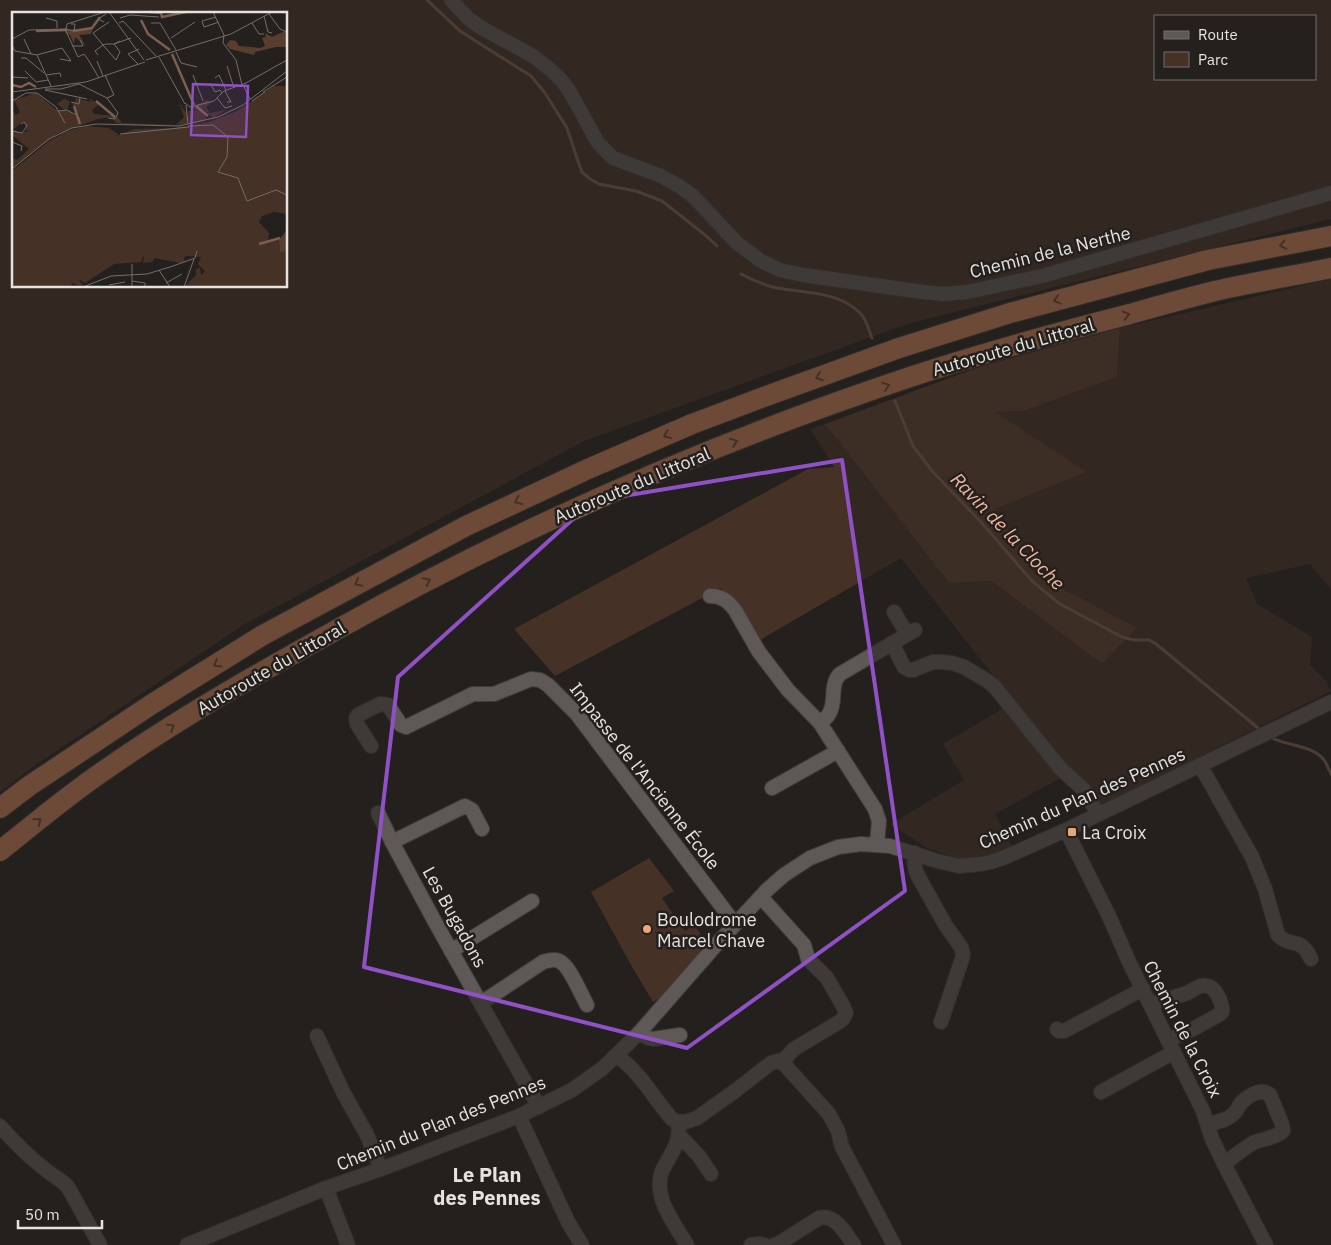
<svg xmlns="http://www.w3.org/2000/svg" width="1331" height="1245" font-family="'IBM Plex Sans',sans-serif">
  <rect width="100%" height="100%" fill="#24201d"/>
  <g fill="#463126" fill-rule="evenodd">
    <path d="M0 0H1331V219L910 323 584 441 243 625 31 768 0 792ZM14 14H286V286H14ZM1155 16H1315V79H1155Z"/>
    <polygon points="1331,279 1331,590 1310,564 1246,578 1257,604 1312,637 1310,665 1326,681 1331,691 1098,807 1071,772 995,814 1012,847 990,855 960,859 927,848 891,824 964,780 943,744 1014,702 901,558 760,640 721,588 555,676 514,629 808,469 834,467 810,429 825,424 949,583 991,581 1102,664 1137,628 1035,574 994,509 1087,472 994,412 1024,411 1117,377 1120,328"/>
    <polygon points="649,858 674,891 662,898 685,931 694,925 708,944 661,997 653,1002 631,965 591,892"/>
  </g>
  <polygon fill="#593d2f" points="1120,328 1117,377 1024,411 995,412 1087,472 995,509 1035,574 1137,628 1102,664 991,581 949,583 825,424 979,367"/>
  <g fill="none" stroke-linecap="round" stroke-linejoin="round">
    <g stroke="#7d5f51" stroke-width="3">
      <polyline points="427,0 460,31 531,76 545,93 567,128 579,164 582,172 590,179 599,184 636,191 662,201 704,234 717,246"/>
      <path d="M741 274C752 280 764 285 777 288 806 293 839 291 861 314 866 319 869 331 872 338"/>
      <polyline points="895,401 913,446 932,471 981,522 1032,581 1060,604 1122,637 1134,640 1149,640 1156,644 1258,728"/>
      <path d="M1270 737C1286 746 1313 745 1324 760 1327 764 1329 770 1331 774"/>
    </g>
    <defs>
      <g id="minor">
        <polyline points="451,0 469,19 480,27 533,56 551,70 562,81 570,92 598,143 613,158 661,176 679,186 693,196 737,243 761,261 780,270 803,275 923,292 943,294 967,292 1042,276 1331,193"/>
        <path d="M710 596C722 596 728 601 735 610L759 652 788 690 820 723 875 809 879 821 877 844"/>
        <polyline points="894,612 907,634"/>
        <polyline points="892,643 904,667 909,670 913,670 933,662 941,662 952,663 964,667 986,680 994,686 1060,768 1084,790 1098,814"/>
        <path d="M820 723C823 720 827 718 829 714 837 702 829 685 840 674L915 630"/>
        <polyline points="371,746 357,724 356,718 358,715 380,704 388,705 399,722 401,725 406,727 473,694 494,694 531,679 540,680 548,685 576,713 735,924"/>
        <path d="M1200 765 1252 857 1265 889 1278 935C1291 949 1300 935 1311 959"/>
        <polyline points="772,788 838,751"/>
        <polyline points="378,813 392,842"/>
        <polyline points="482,829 472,810 465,806 392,842 435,922 539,1107"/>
        <polyline points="1066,830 1109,916 1129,962 1203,1111 1212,1139 1224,1164 1266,1245"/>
        <path d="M915 853C914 862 914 868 918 876L946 926 961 947 963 954 962 959 941 1022"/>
        <polyline points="761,897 804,945 808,959 827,978 843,1006 846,1013 843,1019 839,1022 794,1049 782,1062"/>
        <polyline points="451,951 532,901"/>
        <path d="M481 1003 543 962C549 960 557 958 562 963 570 968 582 996 587 1005"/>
        <path d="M1151 1005C1163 998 1177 998 1189 992 1195 989 1200 984 1207 986 1216 987 1223 1004 1222 1012L1220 1014 1195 1028 1168 1040"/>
        <polyline points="1057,1029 1059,1031 1064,1031 1143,989"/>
        <polyline points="639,1033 648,1038 653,1039 680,1035"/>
        <polyline points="317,1036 343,1092 367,1135 381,1169"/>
        <path d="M617 1056C640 1072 653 1097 671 1118L675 1121 685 1122 697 1118 735 1091 771 1063 778 1061 784 1064 829 1114 838 1131 842 1147 894 1245"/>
        <polyline points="1101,1092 1174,1052"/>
        <polyline points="519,1116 569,1224 582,1245"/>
        <path d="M679 1122C679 1147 673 1149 663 1169 651 1195 674 1223 687 1245"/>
        <path d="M1208 1125C1215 1122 1225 1121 1231 1116 1236 1113 1238 1108 1241 1103 1248 1096 1261 1087 1270 1095L1282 1124 1283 1131C1274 1139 1263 1138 1253 1143 1243 1149 1233 1157 1224 1164"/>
        <path d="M0 1126C14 1142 29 1157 46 1170 53 1176 62 1180 68 1187L100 1245"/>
        <polyline points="679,1135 699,1156 711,1174"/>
        <polyline points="326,1188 348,1245"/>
        <polyline points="187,1245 326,1188 381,1169 519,1116 572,1090 603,1068 639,1033 716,945 767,890 784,875 810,858 838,847 861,844 890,846 937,861 959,866 981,864 991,862 1003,858 1066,830 1331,702"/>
        <polyline points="751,1245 758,1244 764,1245"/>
        <path d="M774 1245 778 1244 819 1218C835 1213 846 1234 854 1245"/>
      </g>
      <g id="highway">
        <polyline points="0,808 29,786 152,704 263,635 466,526 588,469 692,424 761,398 899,348 1010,313 1208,260 1331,236"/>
        <path d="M0 851C34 824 68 795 105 770 179 718 259 673 338 629 520 527 712 443 910 377 983 353 1056 333 1130 314 1158 306 1187 298 1215 291 1253 282 1293 276 1331 268"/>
      </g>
    </defs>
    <use href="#minor" stroke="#413d3c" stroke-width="16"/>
    <use href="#highway" stroke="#413d3c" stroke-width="22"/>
    <use href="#minor" stroke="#5e5957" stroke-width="14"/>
    <use href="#highway" stroke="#c67c57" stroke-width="20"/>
  </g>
  <defs><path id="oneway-chevron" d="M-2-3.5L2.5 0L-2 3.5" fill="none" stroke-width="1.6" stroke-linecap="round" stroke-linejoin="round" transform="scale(1.25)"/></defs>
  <g stroke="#654534">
    <use href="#oneway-chevron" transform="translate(1283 245) rotate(169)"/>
    <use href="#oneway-chevron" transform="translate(1057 300) rotate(165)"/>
    <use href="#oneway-chevron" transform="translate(1126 315) rotate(-15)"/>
    <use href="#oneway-chevron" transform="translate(819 377) rotate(160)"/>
    <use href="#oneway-chevron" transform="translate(886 386) rotate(-19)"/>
    <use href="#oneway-chevron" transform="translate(667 435) rotate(157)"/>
    <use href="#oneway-chevron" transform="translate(734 442) rotate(-21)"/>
    <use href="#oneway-chevron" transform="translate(518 501) rotate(155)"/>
    <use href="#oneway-chevron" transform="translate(427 581) rotate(-27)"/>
    <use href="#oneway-chevron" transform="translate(358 583) rotate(151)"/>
    <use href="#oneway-chevron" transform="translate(217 664) rotate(148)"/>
    <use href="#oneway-chevron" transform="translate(171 727) rotate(-31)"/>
    <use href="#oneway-chevron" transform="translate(38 821) rotate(-39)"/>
  </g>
  <path d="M0 0H1331V1245H0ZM842 460 905 891 687 1048 364 967 398 677 593 501Z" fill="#24201d" fill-opacity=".55" fill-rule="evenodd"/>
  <path fill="none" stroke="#9050c6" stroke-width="4" stroke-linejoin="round" d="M842 460 905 891 687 1048 364 967 398 677 593 501Z"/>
  <g fill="#f0a27a" stroke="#24201d" stroke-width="2">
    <rect x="1067" y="827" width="10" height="10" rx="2.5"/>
    <circle cx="647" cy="929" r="5"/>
  </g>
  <g text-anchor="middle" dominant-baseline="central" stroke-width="5" stroke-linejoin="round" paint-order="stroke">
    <g font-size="18" fill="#e5e2e0" stroke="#24201d">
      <text transform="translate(1050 252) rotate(-14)">Chemin de la Nerthe</text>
      <text transform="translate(1013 347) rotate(-16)">Autoroute du Littoral</text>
      <text transform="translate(632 485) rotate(-23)">Autoroute du Littoral</text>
      <text transform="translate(271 668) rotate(-30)">Autoroute du Littoral</text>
      <text transform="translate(645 776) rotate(52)">Impasse de l'Ancienne École</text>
      <text transform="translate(1082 798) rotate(-24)">Chemin du Plan des Pennes</text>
      <text transform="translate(455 917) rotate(61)">Les Bugadons</text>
      <text transform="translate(1183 1029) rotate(63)">Chemin de la Croix</text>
      <text transform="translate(441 1123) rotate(-22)">Chemin du Plan des Pennes</text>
    </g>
    <g font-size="18" fill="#e5e2e0" stroke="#24201d" text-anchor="start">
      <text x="1082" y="832">La Croix</text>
      <text x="657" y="919">Boulodrome<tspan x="657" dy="21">Marcel Chave</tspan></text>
    </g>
    <g font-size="19" font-style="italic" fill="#f0b79c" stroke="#24201d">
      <text transform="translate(1008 531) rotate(46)">Ravin de la Cloche</text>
    </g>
    <g font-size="20" font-weight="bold" fill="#e5e2e0" stroke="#24201d">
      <text x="487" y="1174">Le Plan<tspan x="487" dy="23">des Pennes</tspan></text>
    </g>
  </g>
  <g transform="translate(12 12)">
    <rect width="275" height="275" fill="#24201d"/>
    <path d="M262 74H275V202L262 200 250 204 247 210 257 221 256 229 267 228 268 239H275V275H172L184 263V257L188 256 189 263 193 259 186 252 189 245 175 244 172 245 173 250 168 251 143 246 140 250 131 251 132 242 129 250 102 252 73 271 66 267 71 273 68 274 60 271 59 275H0V159L36 130 55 119 75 114 97 116 107 123 122 117 161 116 197 110 225 99ZM24 81 46 99H54L45 92 53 86 58 90 55 98 65 105 68 104 59 90 62 92 64 86 79 90 77 86 87 92 80 98 82 102 105 104 110 111 164 113 172 105 168 94H162L173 93 169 94 176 103V99H184L180 95 195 88 199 90 194 95 198 101 214 98 201 106 190 96 194 107 189 110 176 112 175 108 176 112 162 113H120L104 111 99 105 86 107 45 122 0 156V146L5 148 17 137 0 123 3 118 9 121 15 119 12 109 0 118V97L4 103 8 100 2 88Z" fill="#463126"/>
    <path d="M81 16 79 22 67 23 74 34 63 25 62 32 58 23 53 21 54 18ZM275 18V35H264L243 40 242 43 218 37 214 33 218 28 224 29 227 34 248 36 253 34 250 26 254 25 253 21 260 25ZM275 218V239L268 240 267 228Z" fill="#593d2f"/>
    <path fill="none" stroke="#7d5f51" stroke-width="2.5" d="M137 0 149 1 150 5 174 0M129 8 136 22 158 38M24 19 55 18M61 19 80 16 88 5M160 42 182 93M0 73 9 75 17 71 24 75M84 89 103 105M62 94 68 112M184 94 196 104M247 232 268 226"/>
    <path fill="none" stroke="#716e6b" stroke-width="1" d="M97 0 132 48M201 0 212 23 211 31 224 48 230 73M257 2 268 17 275 20M252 4 256 20 260 21M204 5 190 9 192 15 207 10M34 6 45 9V16M108 6 118 3 147 5M92 10 86 7 94 2M107 11 111 9 144 44M139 11H148L164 38M240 11 247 22H252M55 12 93 0M53 17 66 45 72 42 77 49M54 17 62 19 63 12H59M159 26 183 10M0 27 17 18 54 17 55 12M12 27 19 42M108 29 102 32 119 26M94 32H102L108 40 104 48 91 33ZM0 33 3 39 25 43 50 36 59 49 48 47M60 34H71L68 28M164 40 169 51 185 55M25 43 39 74M86 43 83 39 91 33 81 21 97 10M147 45 173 92M9 46H14L32 61M134 48 219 22 260 0M77 49 87 66M85 49 91 64M126 52 116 42 127 37M215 54 222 76M13 59 24 70 36 68M34 63 48 61 49 65M181 63 191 89M0 65 16 66M203 66 207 63 214 78M198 71 203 80 208 78 210 81M231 73 238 87M33 77H49L67 72 95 86 102 83 93 63M33 78 75 87M213 79 219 90H215M0 80 74 70 133 50M251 80 275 65M14 81H25L44 95 53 111M95 86 106 101 103 107 96 106M205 86 213 96 220 94M0 89 14 81M240 89 253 80M59 90 67 92 68 85M173 91 178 95 202 89 212 79 234 71 275 48M174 93 176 112M46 99 55 98 64 103M176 114 201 113 216 125 215 145 206 160 226 166 235 189 264 178 275 183M0 119 10 121 15 114 12 110 9 112M108 122 177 115M0 130 10 134 9 139M0 157 37 127 60 116 84 112 167 114 206 105 231 93 275 59M120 252V275M147 258 158 275M120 269 133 271V275M154 271 170 262M97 273 113 270M71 275 99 264 135 262 161 254 183 246 185 239M172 275 182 247"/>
    <path fill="#9050c6" fill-opacity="0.15" stroke="#9050c6" stroke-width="2.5" d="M181 72 236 74 234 125 179 123Z"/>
    <rect width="275" height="275" fill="none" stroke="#e5e2e0" stroke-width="2.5"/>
  </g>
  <rect x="1154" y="15" width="162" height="65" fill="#24201d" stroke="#716e6b"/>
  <rect x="1164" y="31" width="25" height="8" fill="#5e5957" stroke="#716e6b"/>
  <text x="1198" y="40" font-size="15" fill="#e5e2e0">Route</text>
  <rect x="1164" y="52" width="25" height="15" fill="#463126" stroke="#716e6b"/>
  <text x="1198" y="65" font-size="15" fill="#e5e2e0">Parc</text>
  <path d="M18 1220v8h84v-8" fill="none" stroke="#e5e2e0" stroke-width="2.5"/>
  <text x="25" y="1220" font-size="15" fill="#e5e2e0" stroke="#24201d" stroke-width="4" paint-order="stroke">50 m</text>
</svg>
